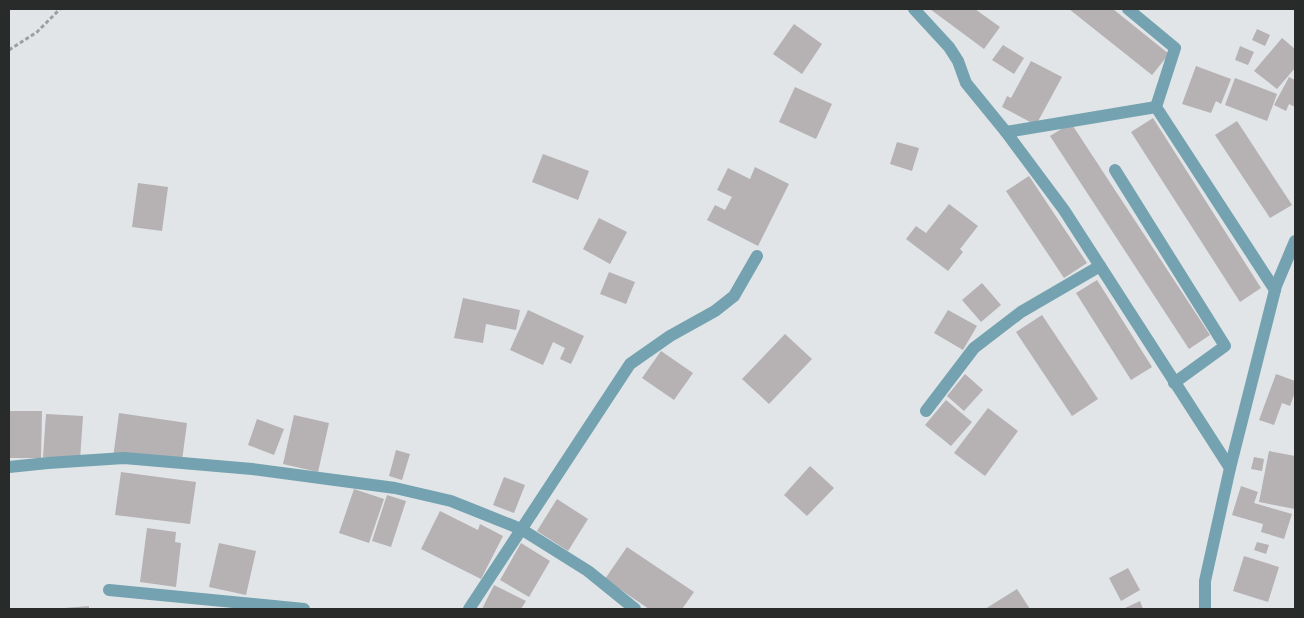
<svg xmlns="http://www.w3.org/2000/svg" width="1304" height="618" font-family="'Varela Round',sans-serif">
  <rect width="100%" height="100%" fill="#e1e5e7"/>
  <g fill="#b6b1b2">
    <polygon points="930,9 975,9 1000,27 984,49"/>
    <polygon points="1069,9 1113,9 1169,54 1152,75"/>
    <polygon points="794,24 822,44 802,74 773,54"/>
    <polygon points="1257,29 1270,35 1265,46 1252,40"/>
    <polygon points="1282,38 1295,49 1295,68 1277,89 1254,71"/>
    <polygon points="1003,45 1024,58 1014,74 992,60"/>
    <polygon points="1240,46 1254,52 1248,65 1235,60"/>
    <polygon points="1031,61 1062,77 1036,125 1002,107 1007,96 1011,98"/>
    <polygon points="1196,66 1231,79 1221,104 1216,101 1211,113 1182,104"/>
    <polygon points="1289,77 1295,80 1295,107 1289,104 1286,111 1274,105"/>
    <polygon points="1235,78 1277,94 1267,121 1225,105"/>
    <polygon points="795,87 832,104 816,139 779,122"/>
    <polygon points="1153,118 1261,288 1240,302 1131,132"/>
    <polygon points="1237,121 1292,205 1270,218 1215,135"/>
    <polygon points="1071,123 1210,335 1189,349 1050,136"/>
    <polygon points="897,142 919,148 912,171 890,164"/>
    <polygon points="543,154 589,171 578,200 532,182"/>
    <polygon points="755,167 789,184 758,246 707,220 715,205 725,210 732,197 717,190 728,168 750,179"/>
    <polygon points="1029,176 1087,263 1064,278 1006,191"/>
    <polygon points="138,183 168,187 162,231 132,227"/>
    <polygon points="949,204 978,226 960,249 963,252 948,271 906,239 916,226 926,233"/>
    <polygon points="599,218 627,232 610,264 583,249"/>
    <polygon points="609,272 635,282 626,304 600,294"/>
    <polygon points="1097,280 1152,367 1131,380 1076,293"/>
    <polygon points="982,283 1001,305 981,322 962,300"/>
    <polygon points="463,298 520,310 516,330 486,324 483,343 454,338"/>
    <polygon points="528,310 584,336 571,364 560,359 565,348 553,342 543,365 510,350"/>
    <polygon points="948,310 977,326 963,350 934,333"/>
    <polygon points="1042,315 1098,399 1072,416 1016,332"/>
    <polygon points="785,334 812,359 769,404 742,379"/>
    <polygon points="661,351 693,373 674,400 642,378"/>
    <polygon points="965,374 983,390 964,411 947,396"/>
    <polygon points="1276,374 1295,381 1295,392 1290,406 1282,403 1274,425 1259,420"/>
    <polygon points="946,400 972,422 951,446 925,425"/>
    <polygon points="988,408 1018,431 985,476 954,453"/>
    <polygon points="10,411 42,411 41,458 9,458"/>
    <polygon points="119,413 187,423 181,468 113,458"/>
    <polygon points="46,414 83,416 80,460 43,457"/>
    <polygon points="294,415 329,423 318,472 283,464"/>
    <polygon points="257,419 284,429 274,455 248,445"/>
    <polygon points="396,450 410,454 402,480 389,476"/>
    <polygon points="1269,451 1295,456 1295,509 1259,502"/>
    <polygon points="1254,457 1264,459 1262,471 1251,469"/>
    <polygon points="810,466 834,488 807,516 784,495"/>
    <polygon points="121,472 196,482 190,524 115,515"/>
    <polygon points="504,477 525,485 514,513 493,505"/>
    <polygon points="1241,486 1258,492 1254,503 1292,514 1284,539 1261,532 1263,524 1232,515"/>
    <polygon points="354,489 384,499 369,543 339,533"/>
    <polygon points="387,495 406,501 391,547 372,541"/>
    <polygon points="557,499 588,519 568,551 537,531"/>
    <polygon points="440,511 478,530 480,524 503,536 481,579 421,549"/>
    <polygon points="147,528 176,532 175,542 181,543 176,587 140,582"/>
    <polygon points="1257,542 1269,545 1266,554 1254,550"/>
    <polygon points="219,543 256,551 246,595 209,587"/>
    <polygon points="521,543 550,561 529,597 500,580"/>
    <polygon points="627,547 694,592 682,609 649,609 605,579"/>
    <polygon points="1244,556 1279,567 1268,602 1233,591"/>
    <polygon points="1128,568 1140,590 1121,601 1109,578"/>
    <polygon points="494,585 526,601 521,609 482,609"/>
    <polygon points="1017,589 1030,609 985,609"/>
    <polygon points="1140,601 1143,609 1123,609"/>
    <polygon points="89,606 89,609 65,609 65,608"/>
  </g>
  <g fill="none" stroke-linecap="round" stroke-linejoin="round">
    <polyline stroke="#9da0a2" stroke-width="3" stroke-dasharray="4 2.5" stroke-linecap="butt" points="9,50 37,32 60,9"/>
    <g stroke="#74a2b0" stroke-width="12">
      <polyline points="914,9 949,47 958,61 966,83 1006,132 1064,210 1230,468"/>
      <polyline points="1128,9 1175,48 1156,107 1275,290"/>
      <polyline points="1006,132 1156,107"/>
      <polyline points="1115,170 1225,346 1174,383"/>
      <polyline points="926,411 974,348 1021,312 1100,266"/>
      <polyline points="9,467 48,463 124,458 252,469 395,488 451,501 521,529 588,571 635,609"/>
      <polyline points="109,590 304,609"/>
      <polyline points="469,609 630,364 670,336 715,311 734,296 757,256"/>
      <polyline points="1205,609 1205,581 1230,468 1276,286 1295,241"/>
    </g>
  </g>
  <rect width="1304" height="618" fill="none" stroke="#292b2b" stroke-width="20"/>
</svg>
